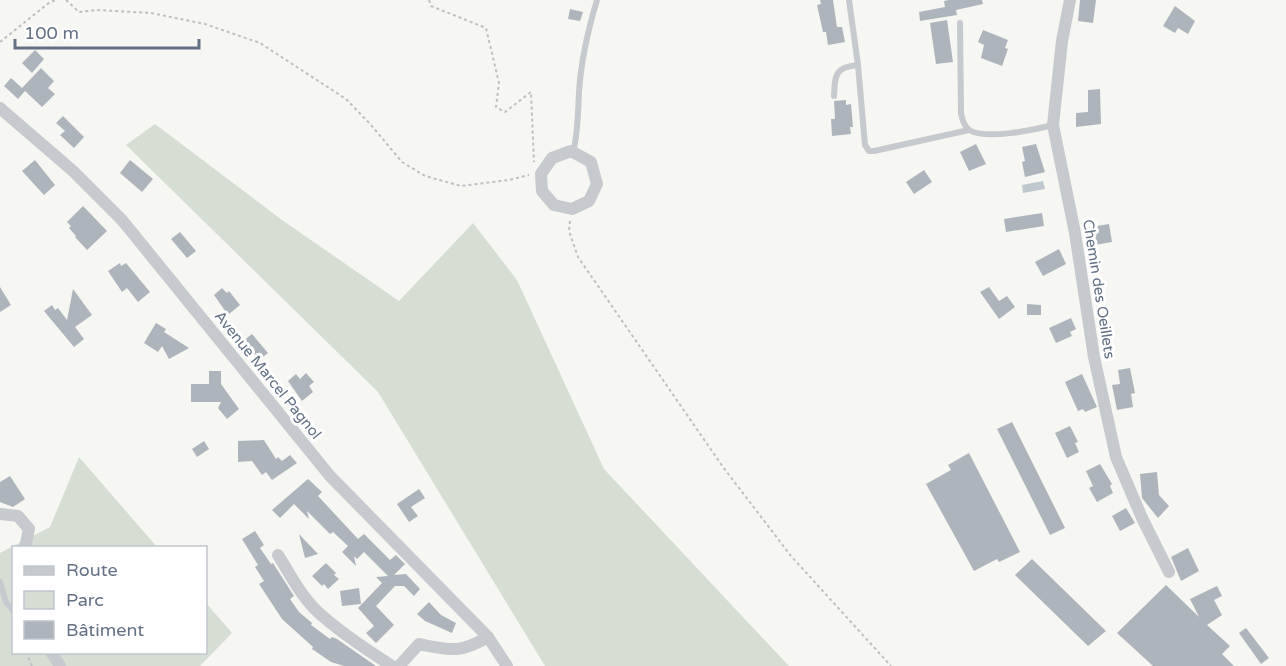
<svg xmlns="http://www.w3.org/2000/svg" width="1286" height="666" font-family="'Varela Round',sans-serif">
  <rect width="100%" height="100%" fill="#f6f7f3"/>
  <g fill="#d6ded4">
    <polygon points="155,124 282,220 399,301 473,223 517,280 604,469 789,666 545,666 378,392 126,145"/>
    <polygon points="79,457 157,547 14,548 14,652 206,652 206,603 232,633 200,666 0,666 0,553 50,527"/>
  </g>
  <polygon fill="#bfc8ce" points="1043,181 1045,189 1023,193 1022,185"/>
  <g fill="#aeb4bb">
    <polygon points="820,0 833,0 837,27 842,27 845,42 828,45 826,32 823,32 817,5 821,4"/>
    <polygon points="949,0 982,0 983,4 956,10 957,15 920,21 919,12 945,7 944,1"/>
    <polygon points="1080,0 1096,0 1093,23 1078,21"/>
    <polygon points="1175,6 1195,21 1188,34 1178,28 1175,33 1163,26"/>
    <polygon points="570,9 583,12 580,21 568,19"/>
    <polygon points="947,20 953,62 936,64 930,23"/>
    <polygon points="983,30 1008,40 1005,48 1008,49 1002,66 981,58 984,45 978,42"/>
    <polygon points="35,50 44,59 32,73 22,63"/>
    <polygon points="41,68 54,81 48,88 55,94 42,107 25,91 18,99 4,86 11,78 22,88"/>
    <polygon points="1100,89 1101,124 1076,127 1076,113 1088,112 1088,90"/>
    <polygon points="846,100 846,105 851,104 853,127 850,127 851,134 832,136 831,119 835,119 834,101"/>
    <polygon points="63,116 84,137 74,148 60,135 65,131 56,123"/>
    <polygon points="976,144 986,164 969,171 960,152"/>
    <polygon points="1036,144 1045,172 1025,177 1022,162 1025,161 1022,147"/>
    <polygon points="35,160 55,185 44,195 22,171"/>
    <polygon points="130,160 153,179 142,192 120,173"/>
    <polygon points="924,170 932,182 914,194 906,182"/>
    <polygon points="83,206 107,231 87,250 75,237 76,236 69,228 71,226 67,222"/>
    <polygon points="1042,213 1044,226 1006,232 1004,219"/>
    <polygon points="1109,224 1112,242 1089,246 1085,228"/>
    <polygon points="180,232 196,251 187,258 171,239"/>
    <polygon points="1059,249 1066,264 1043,276 1035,262"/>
    <polygon points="120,263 121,266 126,263 150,292 138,302 127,288 122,292 108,271"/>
    <polygon points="0,287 11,305 0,312"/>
    <polygon points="989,287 999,301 1007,296 1015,307 999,319 980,292"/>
    <polygon points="222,288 227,293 229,291 240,305 228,315 214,295"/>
    <polygon points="73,289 92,315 75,327 84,339 74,347 44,311 52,305 55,310 58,308 67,320"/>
    <polygon points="1027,304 1041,305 1041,315 1027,315"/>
    <polygon points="1071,318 1076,329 1070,332 1072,336 1056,343 1049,328"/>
    <polygon points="156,323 166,329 164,332 189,348 169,359 162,346 158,352 144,343"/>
    <polygon points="252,334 268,353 259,360 243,341"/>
    <polygon points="1130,368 1135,393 1131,394 1133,407 1117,410 1112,385 1120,384 1118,370"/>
    <polygon points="209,371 221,371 221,384 239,409 227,419 218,408 221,402 191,402 191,384 209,384"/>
    <polygon points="306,373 314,382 309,386 313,392 302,401 288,381 296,374 300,379"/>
    <polygon points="1082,374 1097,407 1085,412 1083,409 1078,411 1065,382"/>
    <polygon points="1012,422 1065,528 1050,535 997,429"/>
    <polygon points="1070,426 1078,442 1075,443 1079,452 1067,458 1055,433"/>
    <polygon points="264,440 276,459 278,457 282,461 290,455 297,463 272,480 266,472 262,475 252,461 238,462 238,441"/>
    <polygon points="204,441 209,449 197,457 192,449"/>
    <polygon points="969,453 1020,552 999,562 997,559 974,571 926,484 951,470 948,465"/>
    <polygon points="1100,464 1112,484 1110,486 1113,493 1097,502 1089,488 1093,486 1086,471"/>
    <polygon points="1157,472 1159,495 1169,506 1158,518 1142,498 1140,474"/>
    <polygon points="10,476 25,499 13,507 0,502 0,482"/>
    <polygon points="308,479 322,492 318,496 358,539 364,534 390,560 396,555 405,564 394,575 406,574 420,589 414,596 404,586 395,586 376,606 394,625 376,643 366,633 374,626 358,608 382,583 376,577 388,576 364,552 357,559 354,556 356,566 342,552 348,546 333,532 330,534 307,511 309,519 294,504 280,518 272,510"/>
    <polygon points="419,489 425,498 411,507 418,516 409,522 397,504"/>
    <polygon points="1126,508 1135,523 1120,531 1112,516"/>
    <polygon points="255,531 264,545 260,548 271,564 273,563 294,596 290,599 299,612 312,623 311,625 330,639 332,637 337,639 376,666 344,666 331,662 312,649 313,647 282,619 259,584 264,581 255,567 258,565 242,539"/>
    <polygon points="299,534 318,554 305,558"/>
    <polygon points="1188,548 1199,571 1181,581 1171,557"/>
    <polygon points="1032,559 1106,631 1088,646 1015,575"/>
    <polygon points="326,563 336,573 334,575 339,579 328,589 324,584 322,586 312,576"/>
    <polygon points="1166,585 1199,617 1190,599 1217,586 1222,596 1214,600 1222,615 1207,625 1230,646 1222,654 1234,666 1153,666 1117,633"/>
    <polygon points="359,588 361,604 342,606 340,591"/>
    <polygon points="429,602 441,615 456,623 452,633 425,621 417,614"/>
    <polygon points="1246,628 1269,658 1261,664 1239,633"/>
  </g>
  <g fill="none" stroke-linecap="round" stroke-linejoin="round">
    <g stroke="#bdbfc2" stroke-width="2" stroke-dasharray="3 3" stroke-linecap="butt">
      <polyline points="66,0 79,12 97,10 151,13 205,24 260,43 346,99 371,125 402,162 425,176 461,186 509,180 529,175"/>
      <polyline points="429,0 431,6 486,28 499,83 496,107 505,112 531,92 534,162"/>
      <polyline points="0,42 50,2 56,0"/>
      <polyline points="570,221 569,231 578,257 723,467 791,556 891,666"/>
      <polyline points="26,652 32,666"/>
    </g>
    <g stroke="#c6c9cd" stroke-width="6">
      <polyline points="849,0 858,65"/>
      <path d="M960 23 961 113C962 119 964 126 969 130 986 140 1034 130 1053 125"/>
      <path d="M834 96C835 75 835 67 858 65L865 145 869 151H874L969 130"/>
      <path d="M573 153C578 133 578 113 579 92 581 61 588 30 597 0"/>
      <polyline points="0,582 6,602 14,612"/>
    </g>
    <g stroke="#c6c9cd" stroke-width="12">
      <polyline points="1070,0 1062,41 1053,125 1075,233 1094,357 1116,457 1142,518 1169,572"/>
      <polyline points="0,108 73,171 122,220 330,476 488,637 507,666"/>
      <polygon points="571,151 591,162 597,184 589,201 572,209 554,205 542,191 541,174 552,158"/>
      <polyline points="0,514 18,516 29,529 25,548"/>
      <path d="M278 555C290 574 302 598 319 613 341 633 367 650 392 666"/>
      <polyline points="51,652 60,666"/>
      <path d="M399 666 419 644C450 650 459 654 488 637"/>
    </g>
  </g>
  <g text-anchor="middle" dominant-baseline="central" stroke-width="6" stroke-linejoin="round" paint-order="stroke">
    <g font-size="15" fill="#647185" stroke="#fff">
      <text transform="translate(1099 289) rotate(81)">Chemin des Oeillets</text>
      <text transform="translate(268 375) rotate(51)">Avenue Marcel Pagnol</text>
    </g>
  </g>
  <rect x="12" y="546" width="195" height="108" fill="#ffffff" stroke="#c1c6ce" stroke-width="1.5"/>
  <rect x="24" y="566" width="30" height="9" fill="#c6c9cd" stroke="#c1c6ce" stroke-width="1.5"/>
  <text x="66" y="576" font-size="18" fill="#647185">Route</text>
  <rect x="24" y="591" width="30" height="18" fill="#d6ded4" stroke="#c1c6ce" stroke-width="1.5"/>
  <text x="66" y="606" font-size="18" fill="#647185">Parc</text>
  <rect x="24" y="621" width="30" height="18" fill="#aeb4bb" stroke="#c1c6ce" stroke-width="1.5"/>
  <text x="66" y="636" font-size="18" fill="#647185">Bâtiment</text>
  <path d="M15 39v9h184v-9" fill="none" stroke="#647185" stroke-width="3"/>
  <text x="24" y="39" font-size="18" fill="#647185" stroke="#ffffff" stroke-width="4.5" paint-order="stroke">100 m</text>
</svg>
